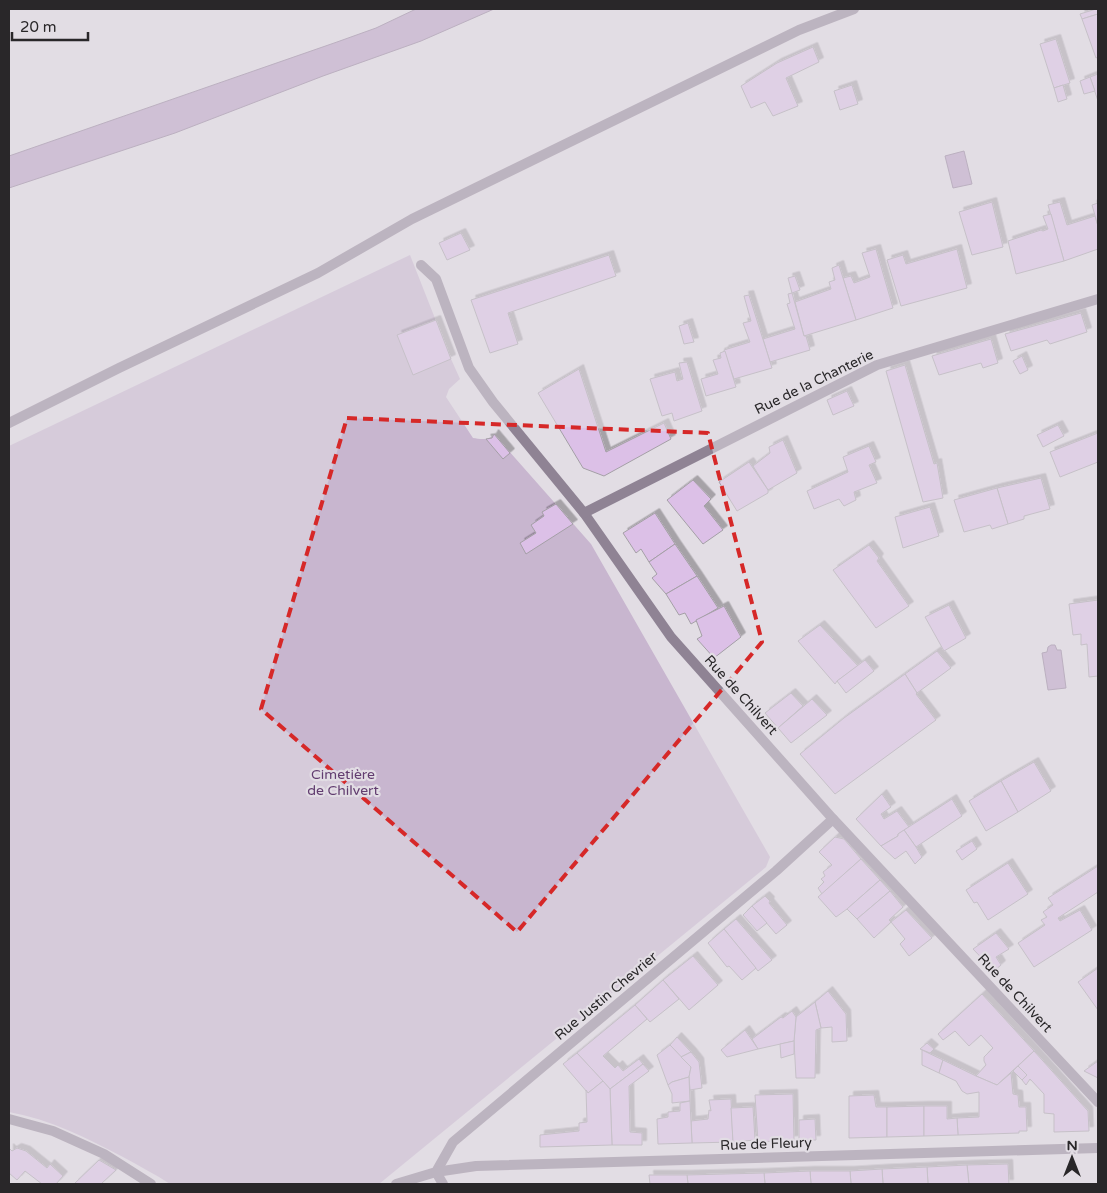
<svg xmlns="http://www.w3.org/2000/svg" width="1107" height="1193" font-family="'Varela Round',sans-serif">
  <defs>
    <filter id="shadow"><feDropShadow dx="4.5" dy="-4.5" stdDeviation="0" flood-color="#0004"/></filter>
  </defs>
  <rect width="100%" height="100%" fill="#e2dde4"/>
  <path fill="#c8b6cf" d="M410 255 451 359 460 379 449 389 446 397 473 438C480 439 489 441 494 434L591 544 770 857 766 867 379 1184H170C155 1174 139 1166 123 1157 87 1138 49 1119 9 1112V446Z"/>
  <g fill="#b89dc3" stroke="#8d7a95">
    <polygon points="416,9 494,9 421,41 323,76 175,133 9,188 9,156 337,42 376,28"/>
    <polygon points="964,151 972,184 953,188 945,156"/>
    <polygon points="1051,645 1055,645 1057,650 1061,650 1066,688 1048,690 1042,653 1047,652 1048,647"/>
  </g>
  <g fill="#dcc0e7" stroke="#a49fa6" filter="url(#shadow)">
    <polygon points="1096,9 1098,9 1098,14 1082,19 1080,14"/>
    <polygon points="1098,14 1098,57 1096,58 1082,19"/>
    <polygon points="1056,39 1070,83 1054,88 1040,44"/>
    <polygon points="813,47 819,62 786,78 798,106 773,116 765,102 751,108 741,86 777,63"/>
    <polygon points="1098,74 1098,101 1090,77"/>
    <polygon points="1090,77 1095,91 1084,94 1080,81"/>
    <polygon points="852,85 858,104 840,110 834,91"/>
    <polygon points="1063,85 1067,99 1058,102 1054,88"/>
    <polygon points="992,202 1003,247 972,255 959,212"/>
    <polygon points="1060,202 1067,225 1095,216 1098,226 1098,249 1064,261 1048,205"/>
    <polygon points="1098,203 1098,226 1092,205"/>
    <polygon points="1051,214 1064,261 1016,274 1008,241 1041,230 1043,231 1048,229 1043,216"/>
    <polygon points="461,233 470,250 447,260 439,243"/>
    <polygon points="876,249 893,308 856,320 843,278 851,276 854,283 870,277 862,253"/>
    <polygon points="957,249 967,288 901,306 887,260 903,255 906,264"/>
    <polygon points="609,255 616,276 508,313 518,344 490,353 471,300"/>
    <polygon points="839,265 856,320 804,336 795,302 831,289 829,282 835,280 832,268"/>
    <polygon points="795,276 800,290 792,293 788,278"/>
    <polygon points="792,293 804,336 806,336 810,350 770,362 763,339 795,329 787,304 790,303 788,294"/>
    <polygon points="749,295 772,368 734,379 724,350 750,342 743,323 751,321 744,296"/>
    <polygon points="1081,313 1087,332 1050,344 1047,340 1011,351 1005,334"/>
    <polygon points="436,320 451,359 413,375 397,335"/>
    <polygon points="688,323 694,342 684,344 679,326"/>
    <polygon points="991,339 998,363 983,368 981,363 939,375 932,356"/>
    <polygon points="725,351 736,387 706,396 701,379 718,374 713,360 721,358 720,353"/>
    <polygon points="1022,356 1028,370 1020,374 1013,361"/>
    <polygon points="687,362 702,411 674,421 672,413 662,416 650,379 675,372 677,381 683,379 679,363"/>
    <polygon points="905,365 934,464 937,463 943,498 923,502 886,371"/>
    <polygon points="579,369 606,452 664,423 671,439 604,476 583,468 538,393"/>
    <polygon points="847,391 854,406 833,415 827,400"/>
    <polygon points="1058,425 1064,436 1043,447 1037,435"/>
    <polygon points="1098,433 1098,462 1060,477 1050,452"/>
    <polygon points="494,434 510,453 503,459 486,439 492,438"/>
    <polygon points="783,440 797,473 768,490 753,466 770,453 769,447"/>
    <polygon points="869,446 876,462 869,465 877,483 854,492 856,500 844,506 839,499 814,509 807,491 848,472 843,457"/>
    <polygon points="749,462 768,490 768,493 737,511 719,482"/>
    <polygon points="1041,478 1050,509 1024,516 1024,519 1008,524 997,488"/>
    <polygon points="693,480 711,499 704,506 723,530 703,544 667,500"/>
    <polygon points="997,488 1008,524 992,529 990,525 964,532 954,500"/>
    <polygon points="556,504 573,524 526,554 520,543 536,533 531,525 544,516 542,512"/>
    <polygon points="930,507 939,536 903,548 895,517"/>
    <polygon points="655,513 675,544 649,562 641,549 636,553 623,533"/>
    <polygon points="675,544 697,576 666,594 652,578 657,574 649,562"/>
    <polygon points="869,545 879,558 877,561 909,606 876,628 833,570"/>
    <polygon points="697,576 718,608 691,624 685,613 679,615 666,594"/>
    <polygon points="1098,600 1098,676 1089,677 1087,644 1081,645 1081,634 1073,635 1069,604"/>
    <polygon points="949,605 966,638 944,651 925,617"/>
    <polygon points="724,606 741,637 714,658 697,639 702,636 696,620"/>
    <polygon points="820,625 858,666 837,681 835,684 798,641"/>
    <polygon points="937,651 951,668 917,693 905,674"/>
    <polygon points="865,660 874,671 846,693 837,681"/>
    <polygon points="905,674 917,693 916,694 936,720 835,794 800,754 844,718"/>
    <polygon points="791,693 803,706 778,728 765,713"/>
    <polygon points="812,699 827,715 791,743 778,728"/>
    <polygon points="1034,762 1051,791 1018,812 1001,781"/>
    <polygon points="1001,781 1018,812 986,831 969,801"/>
    <polygon points="882,794 891,807 881,814 884,819 897,811 909,827 898,834 898,836 881,846 856,819"/>
    <polygon points="952,799 962,816 916,847 904,830"/>
    <polygon points="904,830 916,847 922,857 915,864 906,851 895,859 881,846 898,836 898,834"/>
    <polygon points="835,837 844,839 861,859 822,894 818,888 824,882 821,879 825,876 823,872 832,865 819,852"/>
    <polygon points="972,841 977,849 962,860 956,851"/>
    <polygon points="861,859 880,880 847,909 836,917 818,897"/>
    <polygon points="1008,863 1028,894 988,920 977,902 974,903 966,890"/>
    <polygon points="1098,866 1098,892 1058,918 1060,921 1080,910 1092,930 1034,967 1018,943 1045,925 1041,920 1047,917 1043,912 1053,905 1048,898"/>
    <polygon points="880,880 890,891 857,919 847,909"/>
    <polygon points="890,891 903,907 889,920 891,922 874,938 857,919"/>
    <polygon points="765,896 770,901 769,903 787,925 776,934 752,906"/>
    <polygon points="752,906 767,923 757,931 743,915"/>
    <polygon points="906,910 932,938 909,956 900,944 905,939 891,922"/>
    <polygon points="736,919 772,960 758,971 724,929"/>
    <polygon points="724,929 756,968 742,980 729,966 727,967 708,943"/>
    <polygon points="996,933 1009,949 996,957 1001,965 994,971 973,949"/>
    <polygon points="693,956 718,985 689,1010 663,980"/>
    <polygon points="1098,968 1098,1010 1078,982"/>
    <polygon points="663,980 679,999 650,1022 635,1005"/>
    <polygon points="828,991 846,1014 847,1041 832,1042 832,1027 821,1028 815,1002"/>
    <polygon points="982,994 1034,1051 997,1085 976,1076 986,1065 984,1061 984,1057 993,1048 981,1035 969,1046 955,1031 943,1040 938,1034"/>
    <polygon points="815,1002 821,1028 816,1030 815,1078 796,1078 794,1041 796,1017"/>
    <polygon points="635,1005 647,1019 603,1056 615,1068 618,1065 623,1071 639,1059 643,1064 610,1089 577,1053"/>
    <polygon points="792,1011 796,1017 794,1041 758,1049 752,1039 781,1017 783,1018"/>
    <polygon points="745,1030 758,1049 727,1057 721,1050"/>
    <polygon points="677,1037 691,1052 681,1057 670,1045"/>
    <polygon points="794,1041 794,1054 781,1058 780,1044"/>
    <polygon points="927,1043 934,1049 930,1053 920,1049"/>
    <polygon points="670,1045 691,1067 689,1077 672,1082 668,1085 657,1055"/>
    <polygon points="922,1050 943,1060 939,1073 922,1065"/>
    <polygon points="1034,1051 1088,1111 1089,1131 1054,1132 1054,1114 1044,1113 1044,1094 1030,1079 1026,1085 1022,1080 1027,1075 1018,1066"/>
    <polygon points="691,1052 699,1062 702,1088 690,1090 689,1077 691,1067 681,1057"/>
    <polygon points="577,1053 603,1081 588,1093 563,1064"/>
    <polygon points="943,1060 976,1076 997,1085 1011,1073 1013,1094 1018,1095 1019,1107 1026,1107 1027,1131 1019,1131 1019,1133 958,1135 957,1118 979,1117 979,1092 967,1094 962,1091 956,1081 939,1073"/>
    <polygon points="1098,1061 1098,1078 1084,1071"/>
    <polygon points="643,1064 649,1071 629,1086 630,1132 642,1133 642,1145 612,1145 610,1089"/>
    <polygon points="1018,1066 1027,1075 1022,1080 1013,1071"/>
    <polygon points="689,1077 690,1101 672,1103 672,1094 668,1085 672,1082"/>
    <polygon points="603,1081 610,1089 612,1145 540,1147 540,1135 579,1131 579,1123 587,1122 586,1090 588,1093"/>
    <polygon points="793,1094 794,1140 758,1142 755,1095"/>
    <polygon points="874,1095 876,1107 887,1107 887,1137 849,1138 849,1096"/>
    <polygon points="731,1099 733,1142 692,1143 691,1121 708,1119 709,1110 711,1111 709,1100"/>
    <polygon points="690,1101 692,1143 658,1144 657,1119 668,1117 668,1112 680,1111 680,1103"/>
    <polygon points="924,1106 924,1136 887,1137 887,1107"/>
    <polygon points="924,1106 947,1106 947,1119 957,1118 958,1135 924,1136"/>
    <polygon points="753,1107 755,1140 733,1142 731,1108"/>
    <polygon points="815,1119 816,1140 799,1140 799,1120"/>
    <polygon points="9,1148 12,1151 17,1148 26,1151 47,1168 50,1164 63,1176 56,1184 42,1184 25,1171 17,1180 9,1173"/>
    <polygon points="99,1160 116,1170 101,1184 74,1184"/>
    <polygon points="1008,1164 1009,1184 969,1184 967,1165"/>
    <polygon points="967,1165 969,1184 928,1184 927,1167"/>
    <polygon points="927,1167 928,1184 883,1184 882,1169"/>
    <polygon points="882,1169 883,1184 851,1184 850,1171"/>
    <polygon points="810,1171 850,1171 851,1184 811,1184"/>
    <polygon points="810,1171 811,1184 765,1184 764,1173"/>
    <polygon points="764,1173 765,1184 688,1184 687,1175"/>
    <polygon points="649,1175 687,1175 688,1184 650,1184"/>
  </g>
  <g fill="none" stroke-linecap="round" stroke-linejoin="round">
    <g stroke="#8f8394" stroke-width="10">
      <polyline points="421,265 436,279 469,368 493,402 584,513 671,637 833,819 1098,1102"/>
      <polyline points="9,423 119,368 318,273 412,219 799,30 854,9"/>
      <polyline points="584,513 877,365 1098,299"/>
      <polyline points="9,1119 53,1131 104,1154 151,1184"/>
      <polyline points="396,1184 436,1172 453,1142 776,871 833,819"/>
      <polyline points="443,1184 436,1172 476,1166 1098,1148"/>
    </g>
  </g>
  <path d="M0 0H1107V1193H0ZM347 418 708 433 762 642 517 932 261 709Z" fill="#e2dde4" fill-opacity=".55" fill-rule="evenodd"/>
  <path fill="none" stroke="#d62828" stroke-width="4" stroke-dasharray="10 6" stroke-linejoin="round" d="M347 418 708 433 762 642 517 932 261 709Z"/>
  <g text-anchor="middle" dominant-baseline="central" stroke-width="4.5" stroke-linejoin="round" paint-order="stroke">
    <g font-size="14" fill="#292729" stroke="#e2dde4">
      <text transform="translate(814 382) rotate(-26)">Rue de la Chanterie</text>
      <text transform="translate(741 695) rotate(48)">Rue de Chilvert</text>
      <text transform="translate(1015 993) rotate(47)">Rue de Chilvert</text>
      <text transform="translate(606 996) rotate(-40)">Rue Justin Chevrier</text>
      <text transform="translate(766 1144) rotate(-2)">Rue de Fleury</text>
    </g>
    <g font-size="14" fill="#623d70" stroke="#e2dde4">
      <text x="343" y="774">Cimetière<tspan x="343" dy="16">de Chilvert</tspan></text>
    </g>
  </g>
  <rect width="1107" height="1193" fill="none" stroke="#292729" stroke-width="20"/>
  <g transform="translate(1072 1158)" stroke="#e2dde4" stroke-width="4" paint-order="stroke">
  <path d="M0-4L9 19L0 12L-9 19Z" fill="#292729"/>
  <text y="-8" font-size="14" font-weight="bold" text-anchor="middle" fill="#292729">N</text>
  </g>
  <path d="M12 32v8h76v-8" fill="none" stroke="#292729" stroke-width="2.5"/>
  <text x="20" y="32" font-size="15" fill="#292729" stroke="#e2dde4" stroke-width="4" paint-order="stroke">20 m</text>
</svg>
